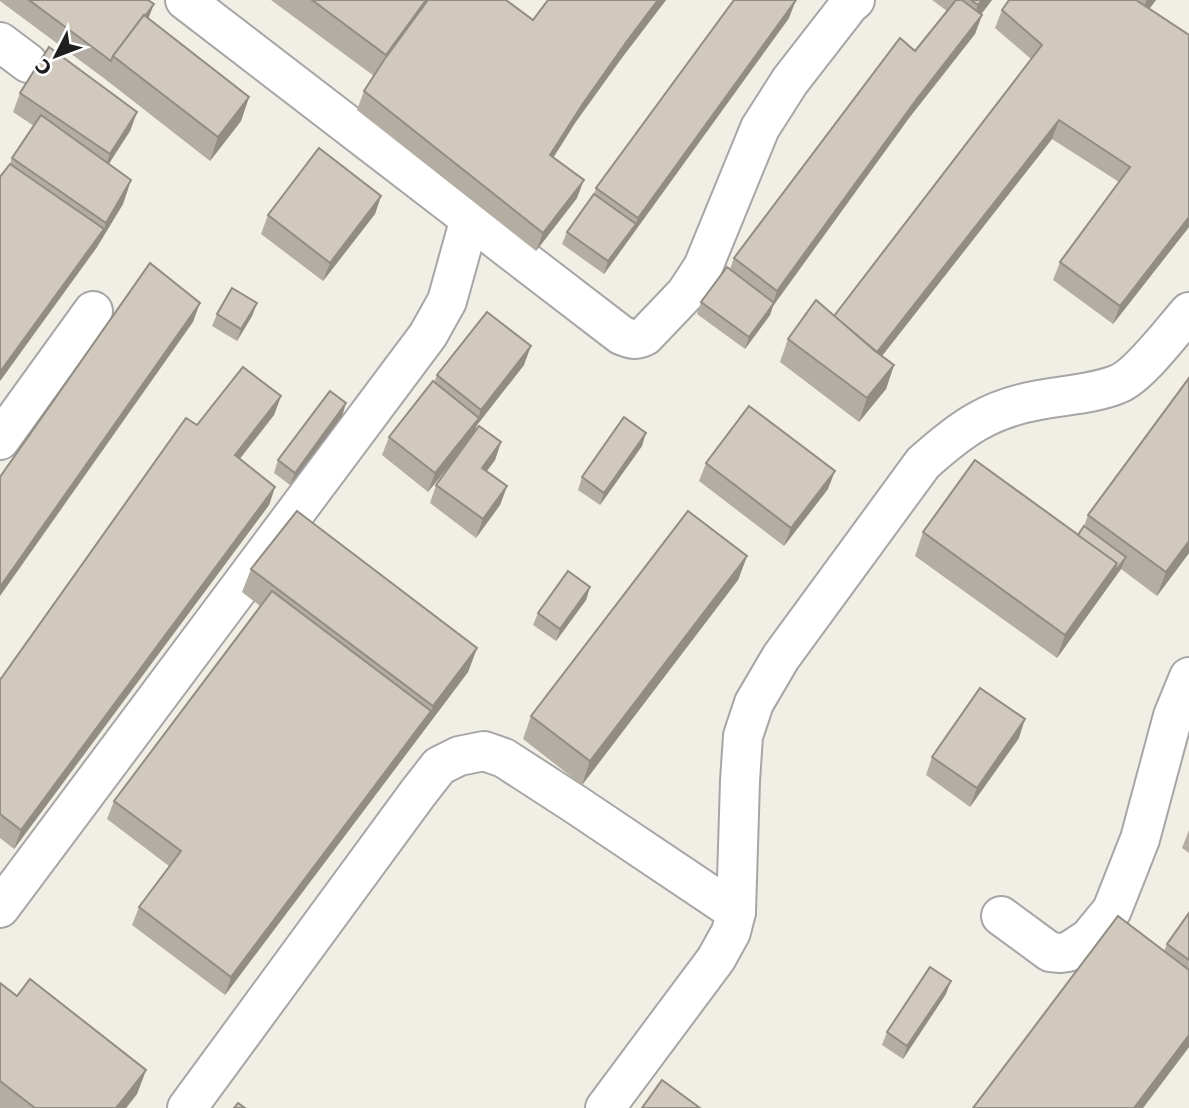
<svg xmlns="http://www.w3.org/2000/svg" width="1189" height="1108" font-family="'DejaVu Sans',sans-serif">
  <rect width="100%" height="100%" fill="#f1eee5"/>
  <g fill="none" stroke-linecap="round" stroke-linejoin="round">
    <defs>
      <g id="minor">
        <path d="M185 0 621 335C630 339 636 341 645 336L686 293 703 267 760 128 790 81 849 5 855 0"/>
        <polyline points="0,42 28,63"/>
        <polyline points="0,440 93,311"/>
        <polyline points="0,908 428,335 447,301 470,218"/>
        <polyline points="1001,916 1050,952 1061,953 1068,952 1089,938 1112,910 1140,839 1173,716 1189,677"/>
        <polyline points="187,1108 418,793 439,766 459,756 484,751 504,758 575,804 736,912"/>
        <path d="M605 1108 716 959 731 932 736 912 740 781 743 736 754 703 781 657 923 463C961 429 988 409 1039 400 1065 395 1094 394 1118 384 1139 376 1173 330 1189 312"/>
      </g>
    </defs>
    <use href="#minor" stroke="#a6a6a6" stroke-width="42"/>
    <use href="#minor" stroke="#fff" stroke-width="38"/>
  </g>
  <g fill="#b4ada3">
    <polygon points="0,0 148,0 148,19 249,97 241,121 210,161 105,79 0,1"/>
    <polygon points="271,0 506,0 533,20 548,0 666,0 621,59 575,123 553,158 577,198 536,251 357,110 364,91 374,76"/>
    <polygon points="932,0 992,0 981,15 982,15 975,34 909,118 773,306 770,315 745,349 697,314 701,302 730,269 734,258 915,51 947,11"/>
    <polygon points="1009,0 1156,0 1149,9 1189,227 1113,324 1053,280 1060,262 1119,182 1052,139 882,356 894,365 886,389 859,422 780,362 788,339 834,316 1031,59 995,28 1002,10"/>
    <polygon points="789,18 604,274 562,244 567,232 594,194 596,188"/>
    <polygon points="20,93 137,112 130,131 109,164 131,180 123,204 97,247 0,381 0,177 10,164 12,158 34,126 13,112"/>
    <polygon points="381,196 375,214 323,281 261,234 268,215"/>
    <polygon points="257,303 252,316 237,341 212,326 217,314"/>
    <polygon points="524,365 477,425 473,434 501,442 495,460 486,471 507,486 500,505 476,538 430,503 436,485 466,444 428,492 382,455 389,437 434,382 437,375"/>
    <polygon points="1189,378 1189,553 1157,596 1121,569 1057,658 915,556 923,532 1078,535 1084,526 1088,515"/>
    <polygon points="281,396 274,415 240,459 275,487 269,505 14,849 0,838 0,680 197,425"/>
    <polygon points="346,403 342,416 290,485 274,473 278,460"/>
    <polygon points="642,446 600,505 578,490 582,477"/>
    <polygon points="706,463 828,489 784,546 699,481"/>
    <polygon points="747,556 738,580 582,785 523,739 531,716"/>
    <polygon points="251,569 477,648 468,672 225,995 132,925 139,907 169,866 107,819 114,801 260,606 242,592"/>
    <polygon points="590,587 586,600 556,641 533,625 538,613"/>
    <polygon points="1019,738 970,807 926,775 932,757"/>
    <polygon points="1189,830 1189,853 1182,848"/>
    <polygon points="1189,913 1189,1047 1143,1108 1164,951 1167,944"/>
    <polygon points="0,983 17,996 146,1070 137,1094 126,1108 0,1108"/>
    <polygon points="946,994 903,1059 882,1045 887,1032"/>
  </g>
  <g fill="#928d84">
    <polygon points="426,0 434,0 377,78 386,55"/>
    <polygon points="658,0 666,0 621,59 575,123 543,174 550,155 582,105 627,41"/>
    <polygon points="796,0 789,18 604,274 608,261 636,224 638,218"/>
    <polygon points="982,0 992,0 969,29 978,5"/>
    <polygon points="1147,0 1156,0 1138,24 1146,1"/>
    <polygon points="154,4 147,22 114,57"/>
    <polygon points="982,15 975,34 909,118 773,306 770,315 745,349 749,337 772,306 777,291 916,100"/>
    <polygon points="249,97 241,121 210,161 218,137"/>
    <polygon points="137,112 130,131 103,172 110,154"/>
    <polygon points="1059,120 1052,139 867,375 873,356"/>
    <polygon points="131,180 123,204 97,247 0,381 0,372 104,229 106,223"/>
    <polygon points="584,180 577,198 536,251 543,233"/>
    <polygon points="381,196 375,214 323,281 330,263"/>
    <polygon points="1189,217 1189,227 1113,324 1120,306"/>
    <polygon points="200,303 193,322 0,596 0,587"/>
    <polygon points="257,303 252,316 237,341 241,329"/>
    <polygon points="531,346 524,365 477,425 473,436 428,492 435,473 477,421 481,410"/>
    <polygon points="894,365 886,389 859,422 867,398"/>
    <polygon points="281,396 274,415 228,473 235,455"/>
    <polygon points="346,403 342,416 290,485 295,473"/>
    <polygon points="646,433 642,446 600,505 604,493"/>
    <polygon points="501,442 495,460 476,486 482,468"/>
    <polygon points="835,471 828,489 784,546 791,528"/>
    <polygon points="507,486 500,505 476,538 483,519"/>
    <polygon points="275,487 269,505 14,849 21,830"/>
    <polygon points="1189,541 1189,553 1157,596 1166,572"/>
    <polygon points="747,556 738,580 582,785 590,761"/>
    <polygon points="1126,557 1121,569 1057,658 1065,635 1117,563"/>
    <polygon points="590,587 586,600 556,641 560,629"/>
    <polygon points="477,648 468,672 225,995 231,977 431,711 433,706"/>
    <polygon points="1025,719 1019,738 970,807 977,788"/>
    <polygon points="951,981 946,994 903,1059 907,1046"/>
    <polygon points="1189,1035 1189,1047 1143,1108 1134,1108"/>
    <polygon points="146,1070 137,1094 126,1108 116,1108"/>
  </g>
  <g fill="#d1c9bd" stroke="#928d84" stroke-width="2">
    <polygon points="29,0 148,0 154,4 145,16 144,15 113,56 111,61"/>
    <polygon points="312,0 426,0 386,55"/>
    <polygon points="428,0 506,0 533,20 548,0 658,0 627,41 582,105 550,155 584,180 543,233 364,91 384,60"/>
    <polygon points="734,0 796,0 638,218 596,188"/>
    <polygon points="956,0 962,0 982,15 916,100 777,291 734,258 900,38 915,51"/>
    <polygon points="971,0 982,0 978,5"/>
    <polygon points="1009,0 1136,0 1189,35 1189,217 1120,306 1060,262 1130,167 1059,120 877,352 834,316 1042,45 1002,10"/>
    <polygon points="144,15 249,97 218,137 113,56"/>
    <polygon points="49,47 137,112 110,154 20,93"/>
    <polygon points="41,115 131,180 106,223 12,158"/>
    <polygon points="319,148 381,196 330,263 268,215"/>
    <polygon points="10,164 104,229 0,372 0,177"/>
    <polygon points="594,194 636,224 608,261 567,232"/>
    <polygon points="150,263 200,303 0,587 0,477"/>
    <polygon points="727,267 774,303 749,337 701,302"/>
    <polygon points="232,288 257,303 241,329 217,314"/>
    <polygon points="816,300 875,351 894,365 867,398 788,339"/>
    <polygon points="487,312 531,346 481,410 437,375"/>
    <polygon points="243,367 281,396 235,455 275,487 21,830 0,814 0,680 186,418 197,425"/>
    <polygon points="1189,378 1189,541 1166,572 1088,515"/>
    <polygon points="433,381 479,418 435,473 389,437"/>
    <polygon points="330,391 346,403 295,473 278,460"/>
    <polygon points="749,406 835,471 791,528 706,463"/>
    <polygon points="624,417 646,433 604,493 582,477"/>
    <polygon points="479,426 501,442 482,468 507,486 483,519 436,485"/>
    <polygon points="975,460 1117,563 1065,635 923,532"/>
    <polygon points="297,511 477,648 433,706 251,569"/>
    <polygon points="688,511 747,556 590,761 531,716"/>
    <polygon points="1084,526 1126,557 1113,574 1117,563 1078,535"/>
    <polygon points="568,571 590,587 560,629 538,613"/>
    <polygon points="272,591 431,711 231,977 139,907 181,851 114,801"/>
    <polygon points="980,688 1025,719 977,788 932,757"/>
    <polygon points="1189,913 1189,960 1167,944"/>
    <polygon points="1118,916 1189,970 1189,1035 1134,1108 973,1108"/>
    <polygon points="930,967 951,981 907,1046 887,1032"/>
    <polygon points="30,979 146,1070 116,1108 35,1108 0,1081 0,983 17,996"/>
    <polygon points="662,1080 700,1108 642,1108"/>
    <polygon points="238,1103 245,1108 234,1108"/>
  </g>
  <g transform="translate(56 56) rotate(228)" stroke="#ffffff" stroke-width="5" paint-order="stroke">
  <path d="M0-5L12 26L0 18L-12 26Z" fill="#1f1f1f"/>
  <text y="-10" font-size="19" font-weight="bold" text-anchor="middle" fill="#1f1f1f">С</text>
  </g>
</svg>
